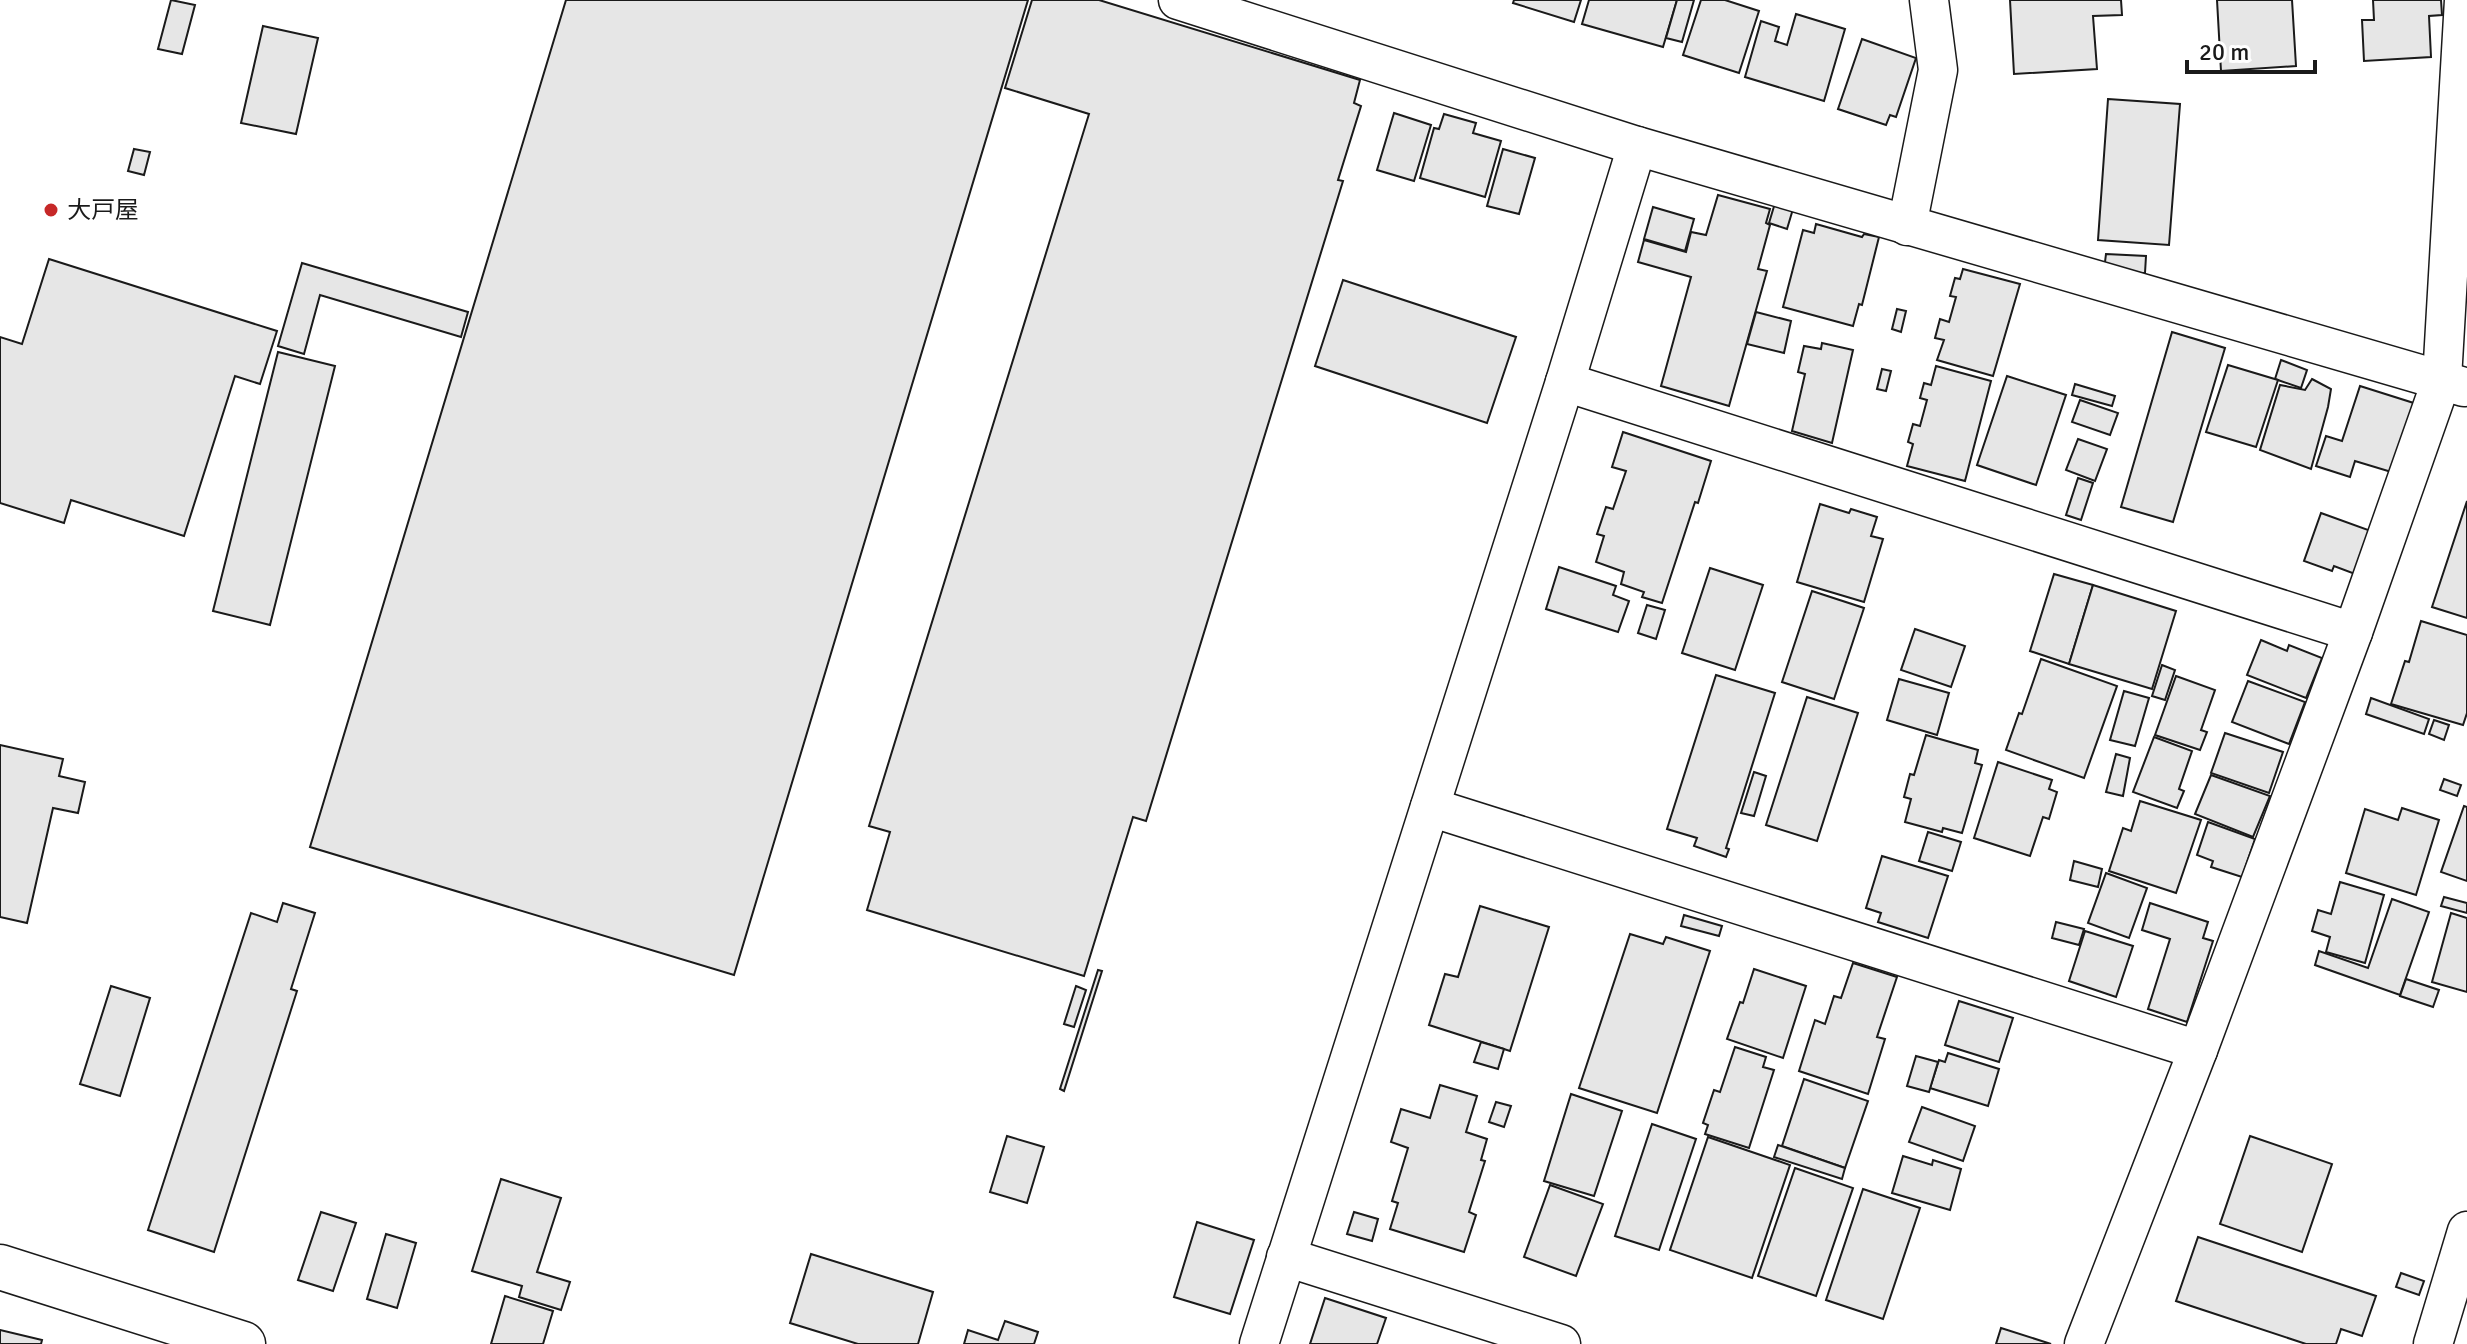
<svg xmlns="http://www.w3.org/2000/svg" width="2467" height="1344" font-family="Signika,'Noto Sans JP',sans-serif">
  <rect width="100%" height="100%" fill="#fff"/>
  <g fill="#e6e6e6" stroke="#1a1a1a" stroke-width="2">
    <polygon points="171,0 195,5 182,54 158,49"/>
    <polygon points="566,0 1028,0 734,975 310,847"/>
    <polygon points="1032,0 1099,0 1360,80 1354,103 1361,106 1338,180 1343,181 1146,821 1133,817 1084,976 867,910 890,832 869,826 1089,114 1005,88"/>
    <polygon points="1514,0 1581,0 1574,22 1513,3"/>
    <polygon points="1589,0 1677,0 1663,47 1582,24"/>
    <polygon points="1677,0 1694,0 1682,42 1666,38"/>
    <polygon points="1701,0 1725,0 1759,11 1739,73 1683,55"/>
    <polygon points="2010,0 2121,0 2122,15 2093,16 2097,69 2014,74"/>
    <polygon points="2217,0 2292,0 2296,66 2221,71"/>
    <polygon points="2373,0 2441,0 2442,15 2429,16 2431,57 2364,61 2362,20 2374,20"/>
    <polygon points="1796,14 1845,29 1824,101 1745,77 1761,21 1779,27 1775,41 1787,45"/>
    <polygon points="263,26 318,38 296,134 241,123"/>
    <polygon points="1862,39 1916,58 1896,117 1890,115 1886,125 1838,109"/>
    <polygon points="2108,99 2180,104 2169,245 2098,240"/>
    <polygon points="1394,113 1431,125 1414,181 1377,170"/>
    <polygon points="1444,114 1476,123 1473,133 1501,141 1485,197 1420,178 1434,128 1439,129"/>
    <polygon points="134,149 150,152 144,175 128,171"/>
    <polygon points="1503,149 1535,158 1519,214 1487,206"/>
    <polygon points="1718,195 1770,209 1766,223 1770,225 1758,269 1767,271 1729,406 1661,386 1691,277 1638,262 1644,240 1686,252 1691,232 1706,235"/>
    <polygon points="1775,203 1793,209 1787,229 1769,223"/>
    <polygon points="1653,207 1694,219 1685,251 1644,239"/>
    <polygon points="1816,224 1862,237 1864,234 1879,237 1862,305 1859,304 1853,326 1783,307 1803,230 1814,233"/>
    <polygon points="2106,254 2146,256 2145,273 2142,273 2141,278 2104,270"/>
    <polygon points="49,259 277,331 260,384 235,376 184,536 71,500 64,523 0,503 0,337 22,344"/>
    <polygon points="302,263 468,312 461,337 320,295 304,354 278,346"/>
    <polygon points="1963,269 2020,284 1993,376 1937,360 1944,340 1935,338 1940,319 1949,322 1956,297 1950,296 1955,278 1960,279"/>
    <polygon points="1343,280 1516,337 1487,423 1315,366"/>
    <polygon points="1897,309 1906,311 1901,332 1892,329"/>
    <polygon points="1756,312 1791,321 1784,353 1747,344"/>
    <polygon points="2172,332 2225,348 2173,522 2121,507"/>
    <polygon points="1822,343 1853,350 1832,443 1792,431 1805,374 1798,372 1804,346 1821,349"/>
    <polygon points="278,352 335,366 270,625 213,611"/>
    <polygon points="2281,360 2307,370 2301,388 2275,379"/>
    <polygon points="2228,365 2278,380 2256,447 2206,432"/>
    <polygon points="1936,366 1991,381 1965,481 1907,466 1913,444 1908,442 1913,424 1920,426 1927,400 1920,398 1924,383 1931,385"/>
    <polygon points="1882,369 1891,371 1886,391 1877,389"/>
    <polygon points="2007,376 2066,395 2036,485 1977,465"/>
    <polygon points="2312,379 2331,389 2328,407 2311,469 2260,450 2280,385 2305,390"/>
    <polygon points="2075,384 2115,396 2112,406 2072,395"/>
    <polygon points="2360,386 2420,405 2398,474 2355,461 2350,477 2316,466 2326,436 2342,441"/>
    <polygon points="2080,400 2118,413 2110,435 2072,422"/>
    <polygon points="1623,432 1711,461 1698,503 1695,502 1662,603 1642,597 1644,592 1621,584 1624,572 1596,562 1604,536 1597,534 1606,507 1613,509 1626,471 1612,467"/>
    <polygon points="2078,439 2107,449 2095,481 2066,470"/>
    <polygon points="2078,478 2093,483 2081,520 2066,515"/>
    <polygon points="2467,501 2467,618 2432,607"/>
    <polygon points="1820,504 1849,513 1851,509 1877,517 1871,536 1883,539 1864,602 1797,582"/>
    <polygon points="2321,513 2371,531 2355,574 2334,566 2332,571 2304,561"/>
    <polygon points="1559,567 1616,586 1613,595 1629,601 1618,632 1546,609"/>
    <polygon points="1710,568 1763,585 1735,670 1682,653"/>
    <polygon points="2054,574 2093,585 2069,664 2030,651"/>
    <polygon points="2093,585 2176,611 2152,689 2069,664"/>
    <polygon points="1812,591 1864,608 1834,699 1782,682"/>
    <polygon points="1647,605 1665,610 1656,639 1638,633"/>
    <polygon points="2421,621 2467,635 2467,713 2463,725 2391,704 2405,661 2409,662"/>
    <polygon points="1915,629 1965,646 1951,687 1901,670"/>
    <polygon points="2261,640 2287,651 2289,645 2322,658 2306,698 2247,675"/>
    <polygon points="2041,659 2117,686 2084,778 2006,750 2019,713 2022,714"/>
    <polygon points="2162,665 2175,670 2165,700 2152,696"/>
    <polygon points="1716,675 1775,693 1726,848 1729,849 1726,857 1694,846 1697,838 1667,829"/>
    <polygon points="2176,676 2215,690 2201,730 2207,732 2200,750 2155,735"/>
    <polygon points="1899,679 1949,693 1937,735 1887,720"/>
    <polygon points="2248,681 2305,702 2289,744 2232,722"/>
    <polygon points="2124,691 2149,698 2135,746 2110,740"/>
    <polygon points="1807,697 1858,713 1817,841 1766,825"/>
    <polygon points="2371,698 2429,719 2424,734 2366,714"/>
    <polygon points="2434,720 2449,725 2444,740 2429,734"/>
    <polygon points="2225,733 2283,752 2269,793 2211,773"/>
    <polygon points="1926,735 1978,750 1975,763 1982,765 1962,833 1943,828 1942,832 1905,822 1911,799 1904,797 1910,774 1914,775"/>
    <polygon points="2154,737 2192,751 2179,789 2184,791 2177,808 2133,792"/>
    <polygon points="0,745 63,759 59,776 85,782 78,813 53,808 27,923 0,917"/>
    <polygon points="2116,754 2130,758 2123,796 2106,792"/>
    <polygon points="1998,762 2052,780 2049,789 2057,792 2049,819 2043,817 2030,856 1974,838"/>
    <polygon points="1754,772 1766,776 1754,816 1741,813"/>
    <polygon points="2211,775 2270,796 2253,837 2195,814"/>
    <polygon points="2444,779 2461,785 2457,796 2440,790"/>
    <polygon points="2140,801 2201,820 2176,893 2109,871 2123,828 2131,831"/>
    <polygon points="2464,806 2467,807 2467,881 2441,872"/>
    <polygon points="2402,808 2439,820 2416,895 2346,873 2365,809 2398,820"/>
    <polygon points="2208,822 2255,839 2242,877 2211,867 2213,861 2197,855"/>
    <polygon points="1928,832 1961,842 1952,871 1919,861"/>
    <polygon points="1882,856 1948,876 1928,938 1878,922 1881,913 1866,908"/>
    <polygon points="2074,861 2102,869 2098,887 2070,880"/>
    <polygon points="2106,873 2147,888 2129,938 2088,923"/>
    <polygon points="2340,882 2384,895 2365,963 2326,952 2330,937 2312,931 2318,910 2331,914"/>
    <polygon points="2444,897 2467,903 2467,913 2441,906"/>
    <polygon points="2392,899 2429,912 2400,995 2315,965 2319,951 2368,968"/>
    <polygon points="283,903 315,913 291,989 297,991 214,1252 148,1230 251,913 277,922"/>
    <polygon points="2150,903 2208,922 2203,938 2213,941 2187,1022 2148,1009 2170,939 2142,930"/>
    <polygon points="1480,906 1549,927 1510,1051 1429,1025 1445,974 1458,977"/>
    <polygon points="2451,913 2467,918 2467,992 2432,982"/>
    <polygon points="1684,915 1722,926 1719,936 1681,926"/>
    <polygon points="2056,922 2084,929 2079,945 2052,938"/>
    <polygon points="2085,931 2133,946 2116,997 2069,981"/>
    <polygon points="1630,934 1663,944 1666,937 1710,951 1657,1113 1579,1088"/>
    <polygon points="1853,963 1897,977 1877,1037 1885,1039 1868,1094 1799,1071 1815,1020 1825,1024 1834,996 1841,998"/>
    <polygon points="1754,969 1806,986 1783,1058 1727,1039 1740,1002 1743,1003"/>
    <polygon points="1098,970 1102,971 1064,1091 1060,1089"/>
    <polygon points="2406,979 2439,990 2433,1007 2400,996"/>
    <polygon points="111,986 150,998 120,1096 80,1084"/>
    <polygon points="1076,986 1086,990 1074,1027 1064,1024"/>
    <polygon points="1959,1001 2013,1018 1999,1062 1945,1045"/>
    <polygon points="1481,1042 1504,1049 1498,1069 1474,1062"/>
    <polygon points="1735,1047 1766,1057 1763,1067 1774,1070 1749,1148 1705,1134 1708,1125 1703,1123 1714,1090 1720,1092"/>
    <polygon points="1948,1053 1999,1069 1988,1106 1930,1088 1939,1060 1945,1062"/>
    <polygon points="1916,1056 1938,1062 1929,1092 1907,1086"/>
    <polygon points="1804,1079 1868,1101 1845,1168 1782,1146"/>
    <polygon points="1440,1085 1477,1096 1466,1132 1487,1139 1481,1160 1485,1161 1469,1212 1476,1215 1464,1252 1390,1229 1398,1203 1392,1201 1408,1148 1391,1142 1401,1109 1430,1118"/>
    <polygon points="1571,1094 1622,1111 1594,1196 1544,1181"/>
    <polygon points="1496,1102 1511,1106 1504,1127 1489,1122"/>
    <polygon points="1922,1107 1975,1126 1963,1161 1909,1142"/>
    <polygon points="1652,1124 1696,1139 1659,1250 1615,1236"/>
    <polygon points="1007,1136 1044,1147 1027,1203 990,1192"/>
    <polygon points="2250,1136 2332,1164 2302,1252 2220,1224"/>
    <polygon points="1708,1137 1790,1165 1752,1278 1670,1250"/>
    <polygon points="1778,1145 1845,1168 1842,1179 1774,1157"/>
    <polygon points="1903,1156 1932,1165 1933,1160 1961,1169 1950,1210 1892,1193"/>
    <polygon points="1795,1168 1853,1188 1816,1296 1758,1276"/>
    <polygon points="501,1179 561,1198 537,1272 570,1282 561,1310 519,1297 522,1286 472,1271"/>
    <polygon points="1550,1185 1603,1204 1576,1276 1524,1257"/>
    <polygon points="1863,1189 1920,1208 1883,1319 1826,1300"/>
    <polygon points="321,1212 356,1223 333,1291 298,1280"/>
    <polygon points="1354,1212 1378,1219 1372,1241 1347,1234"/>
    <polygon points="1197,1222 1254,1240 1230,1314 1174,1297"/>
    <polygon points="386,1234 416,1243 397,1308 367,1299"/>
    <polygon points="2198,1237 2376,1296 2362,1336 2341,1329 2336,1344 2306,1344 2176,1301"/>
    <polygon points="811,1254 933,1292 918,1344 858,1344 790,1323"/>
    <polygon points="2401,1273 2424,1281 2419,1295 2396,1287"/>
    <polygon points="505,1296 553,1311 543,1344 491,1344"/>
    <polygon points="1325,1298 1386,1318 1377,1344 1310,1344"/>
    <polygon points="1005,1321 1038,1332 1034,1344 964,1344 968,1330 998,1340"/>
    <polygon points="2001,1328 2051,1344 1996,1344"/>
    <polygon points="0,1330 42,1340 41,1344 0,1344"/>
  </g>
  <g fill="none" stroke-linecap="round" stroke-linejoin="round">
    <defs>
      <g id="minor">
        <polyline points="1178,0 1637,146 2464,387"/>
        <polyline points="1907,226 1938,70 1929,0"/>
        <polyline points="1565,382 2353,632"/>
        <polyline points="1430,807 2198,1050"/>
        <polyline points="1286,1257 1561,1344"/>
        <polyline points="1259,1344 1565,382 1637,146"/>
        <polyline points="2084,1344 2198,1050 2353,632 2442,379 2464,0"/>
        <polyline points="2433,1344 2467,1231"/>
      </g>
      <polyline id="tertiary" points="0,1267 243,1344"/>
    </defs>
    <use href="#minor" stroke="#1a1a1a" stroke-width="41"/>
    <use href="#tertiary" stroke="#1a1a1a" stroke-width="47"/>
    <use href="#minor" stroke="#fff" stroke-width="38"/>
    <use href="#tertiary" stroke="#fff" stroke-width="44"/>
  </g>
  <circle fill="#c62828" stroke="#fff" stroke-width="3" cx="51" cy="210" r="8"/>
  <g text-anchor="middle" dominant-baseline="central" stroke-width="6" stroke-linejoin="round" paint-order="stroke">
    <g font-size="24" fill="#1a1a1a" stroke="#fff" text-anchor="start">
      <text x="67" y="210">大戸屋</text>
    </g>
  </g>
  <path d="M2187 60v12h128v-12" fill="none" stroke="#1a1a1a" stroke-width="4"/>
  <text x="2199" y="60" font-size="24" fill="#1a1a1a" stroke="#ffffff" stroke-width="6" paint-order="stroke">20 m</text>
</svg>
